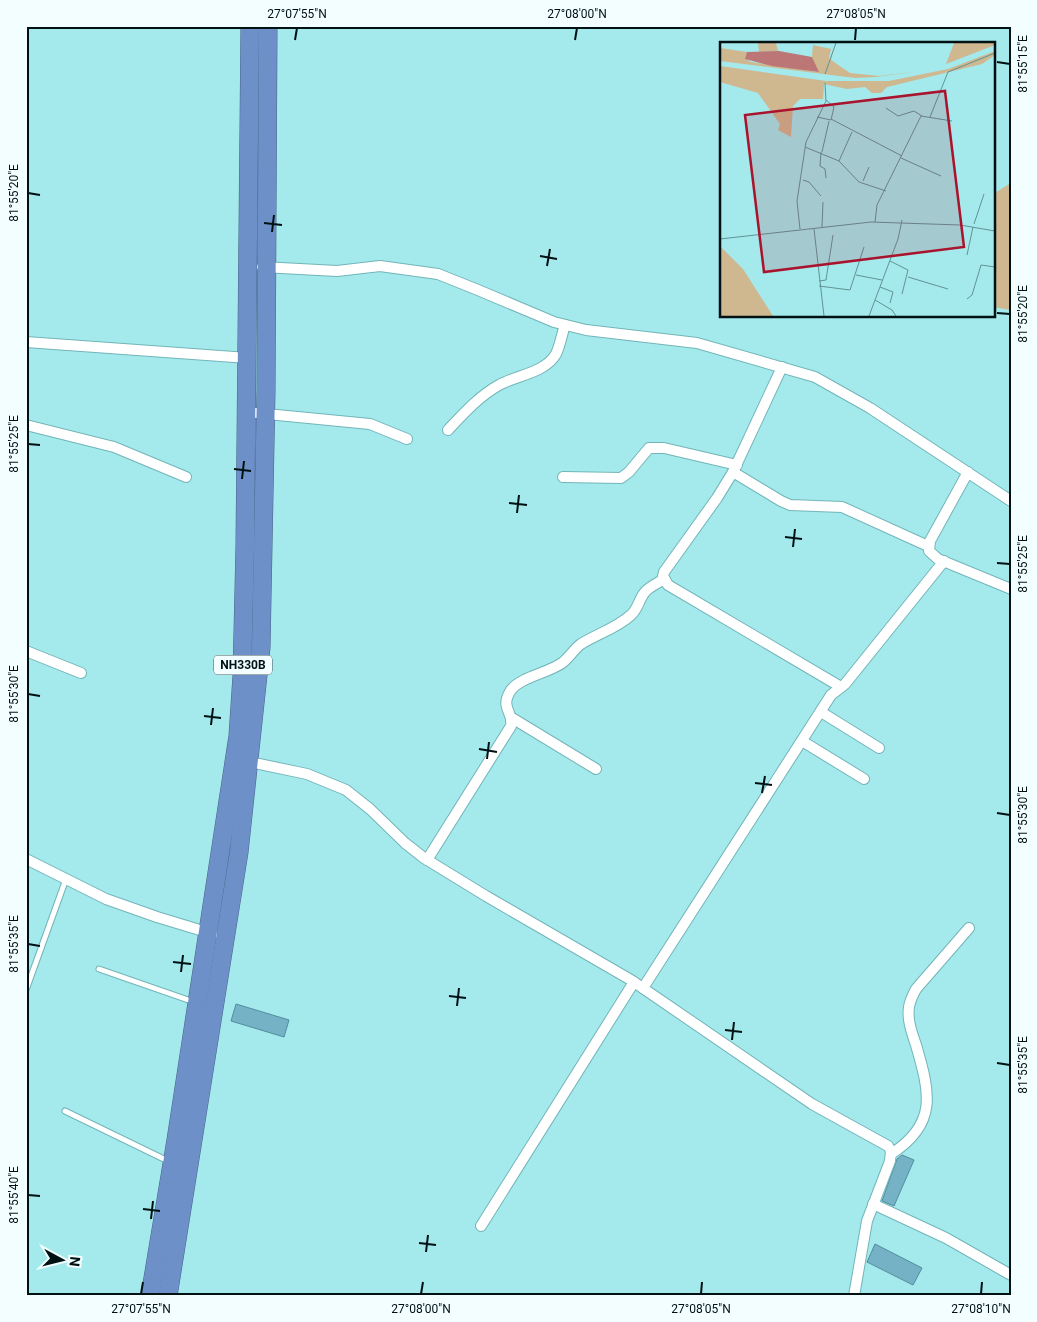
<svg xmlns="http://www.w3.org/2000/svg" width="1037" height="1322" font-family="Roboto,sans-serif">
  <rect width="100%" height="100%" fill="#a4e9ec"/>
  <polygon fill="#cfb78f" points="1011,183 1011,310 993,307 993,194"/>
  <g fill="#76b2c5" stroke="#518d9f">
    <polygon points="236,1004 289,1020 284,1037 231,1021"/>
    <polygon points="902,1155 914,1160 894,1206 882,1201 897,1159"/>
    <polygon points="875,1244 922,1268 913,1285 867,1262"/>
  </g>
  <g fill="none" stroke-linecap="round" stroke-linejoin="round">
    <defs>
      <g id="lane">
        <polyline points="99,969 194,1002"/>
        <polyline points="26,990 66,879"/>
        <polyline points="65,1111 168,1161"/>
      </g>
      <g id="street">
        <polyline points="262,267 337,271 380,266 438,274 478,290 554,322 586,330 697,343 815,377 870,408 1011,501"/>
        <polyline points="26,342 248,358"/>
        <polyline points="782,367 733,472 717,498 664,572 663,576 668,585 841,687"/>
        <polyline points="247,412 370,424 407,439"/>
        <polyline points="26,425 114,447 186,477"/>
        <path d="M448 430C464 413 478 397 499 385 517 375 545 373 556 354 560 346 562 334 565 325"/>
        <polyline points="733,472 781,501 790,505 842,507 928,546"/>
        <polyline points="968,472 930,541 929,551 938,559 1011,589"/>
        <polyline points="563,477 621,478 629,472 649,448 664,448 737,465"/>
        <polyline points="26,651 81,673"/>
        <polyline points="821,712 879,748"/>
        <polyline points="512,718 596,769"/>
        <polyline points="802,741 864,779"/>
        <polyline points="245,761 307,774 346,790 370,809 405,843 424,858 486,896 631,980 812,1104 888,1146 891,1151 890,1161 867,1221 854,1296"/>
        <polyline points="26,859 106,899 157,917 213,934"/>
        <path d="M427 860 511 726C514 712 499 708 511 690 521 677 548 673 562 663 569 658 574 649 581 644 597 634 617 628 631 615 638 609 639 599 645 592 649 587 658 583 664 579"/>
        <polyline points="643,988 831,695 845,684 944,561"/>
        <path d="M891 1154C938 1124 930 1093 916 1045 912 1033 907 1020 909 1007 910 1000 913 995 916 989L969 928"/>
        <polyline points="873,1204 946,1238 1011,1275"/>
        <polyline points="481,1226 634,982"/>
      </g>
      <g id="highway">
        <polyline points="150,1296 176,1140 238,736 242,676 245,547 250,26"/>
        <polyline points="168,1296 239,852 261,647 266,391 268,26"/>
      </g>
    </defs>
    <use href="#lane" stroke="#72b5b9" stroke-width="7"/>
    <use href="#street" stroke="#72b5b9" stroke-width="12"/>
    <use href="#highway" stroke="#486489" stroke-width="19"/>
    <use href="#lane" stroke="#fff" stroke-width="5"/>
    <use href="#street" stroke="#fff" stroke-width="10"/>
    <use href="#highway" stroke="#6e90c8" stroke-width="18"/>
  </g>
  <path fill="none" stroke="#001113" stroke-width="2" d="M295 40 297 28M575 40 577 28M855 40 856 28M997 62 1010 64M28 193 40 195M264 223 282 225M272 232 274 215M540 256 557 259M547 266 550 249M997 313 1010 314M28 444 40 445M234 469 251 471M242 479 244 461M509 503 527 505M517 513 519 495M785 537 802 539M793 547 795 529M997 563 1010 564M28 694 40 696M204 716 221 718M211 725 213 708M479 749 497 752M487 759 489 742M755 783 772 785M762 793 765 776M997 813 1010 815M28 944 40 946M173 962 191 964M181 972 183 955M449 996 466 998M457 1006 459 988M725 1030 742 1032M732 1040 734 1022M997 1063 1010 1065M28 1195 40 1196M143 1209 160 1211M151 1219 153 1201M419 1243 436 1245M426 1252 428 1235M141 1294 143 1282M421 1294 423 1282M701 1294 702 1282M981 1294 982 1282"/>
  <g text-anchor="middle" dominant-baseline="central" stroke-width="4.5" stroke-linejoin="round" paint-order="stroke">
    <rect fill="#f2feff" stroke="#49585a" stroke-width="1" x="214" y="655.5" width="58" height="19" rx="4"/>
    <g font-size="12" font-weight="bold" fill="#001113">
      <text x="243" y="665">NH330B</text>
    </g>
  </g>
  <g transform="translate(720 42)">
    <rect width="275" height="275" fill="#a4e9ec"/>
    <path d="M38 1H56L58 9 39 10ZM234 1H275V3L226 22ZM93 3 111 7 109 16 110 18 114 4 111 18 130 31 159 34 201 29 156 35 135 36 0 19V6L27 10 26 17 31 20 98 30 92 15ZM275 9V13L262 22 167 45 161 51H152L145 45 127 47 104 42 103 57H80L73 64 71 95 58 88 60 82 38 51 0 40V24L106 39H169L228 27ZM0 204 23 227 53 274H0Z" fill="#cfb78f"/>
    <path d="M59 9 92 15 99 30 52 24 25 17 27 10Z" fill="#bc7675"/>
    <path fill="none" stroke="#629395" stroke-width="1" d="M105 32 116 1M166 66 178 74 194 69 202 74M97 75 111 78 114 65 106 58M210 75 228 30 275 11M111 77 182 114M85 105 119 119 132 90M101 110 100 124 105 127 106 136M102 110 109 79M181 116 221 134M119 119 139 140 166 149M83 138 89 140 101 154M143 139 149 125M155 180 157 163 201 74 232 79M254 182 264 152M102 185 103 160M80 187 77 159 86 100 106 59 105 41M94 187 104 274M0 197 151 180 240 183 275 189M247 213 253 185M170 219 188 228 182 252M136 233 162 238M188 235 228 247M99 239 106 238 113 193M99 244 130 248 144 205M160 245 173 250 170 261M247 257 252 253 261 223 275 225M155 258 172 268 176 274M149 274 178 197 182 178"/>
    <path fill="#aa132d" fill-opacity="0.15" stroke="#aa132d" stroke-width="2.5" d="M225 49 244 205 44 230 25 73Z"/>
    <rect width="275" height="275" fill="none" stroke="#001113" stroke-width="2.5"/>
  </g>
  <rect width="1037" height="1322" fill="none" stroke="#f2feff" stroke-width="55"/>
  <g transform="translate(62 1260) rotate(97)" stroke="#f2feff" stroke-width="4" paint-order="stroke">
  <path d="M0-4L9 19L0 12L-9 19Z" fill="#001113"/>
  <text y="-8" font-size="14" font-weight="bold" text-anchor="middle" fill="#001113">N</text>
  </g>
  <rect x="28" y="28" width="982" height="1266" fill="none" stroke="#001113" stroke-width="2"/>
  <g font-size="12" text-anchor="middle" fill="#001113">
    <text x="297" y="18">27°07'55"N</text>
    <text x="577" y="18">27°08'00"N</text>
    <text x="856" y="18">27°08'05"N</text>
    <text transform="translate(1023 64) rotate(-90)" y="4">81°55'15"E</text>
    <text transform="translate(14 193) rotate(-90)" y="4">81°55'20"E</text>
    <text transform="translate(1023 314) rotate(-90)" y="4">81°55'20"E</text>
    <text transform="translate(14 444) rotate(-90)" y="4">81°55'25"E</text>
    <text transform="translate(1023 564) rotate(-90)" y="4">81°55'25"E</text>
    <text transform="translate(14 694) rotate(-90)" y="4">81°55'30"E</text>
    <text transform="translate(1023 815) rotate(-90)" y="4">81°55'30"E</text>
    <text transform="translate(14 944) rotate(-90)" y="4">81°55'35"E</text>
    <text transform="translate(1023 1065) rotate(-90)" y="4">81°55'35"E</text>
    <text transform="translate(14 1195) rotate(-90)" y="4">81°55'40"E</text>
    <text x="141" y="1313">27°07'55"N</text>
    <text x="421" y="1313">27°08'00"N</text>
    <text x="701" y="1313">27°08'05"N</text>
    <text x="981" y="1313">27°08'10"N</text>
  </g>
</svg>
